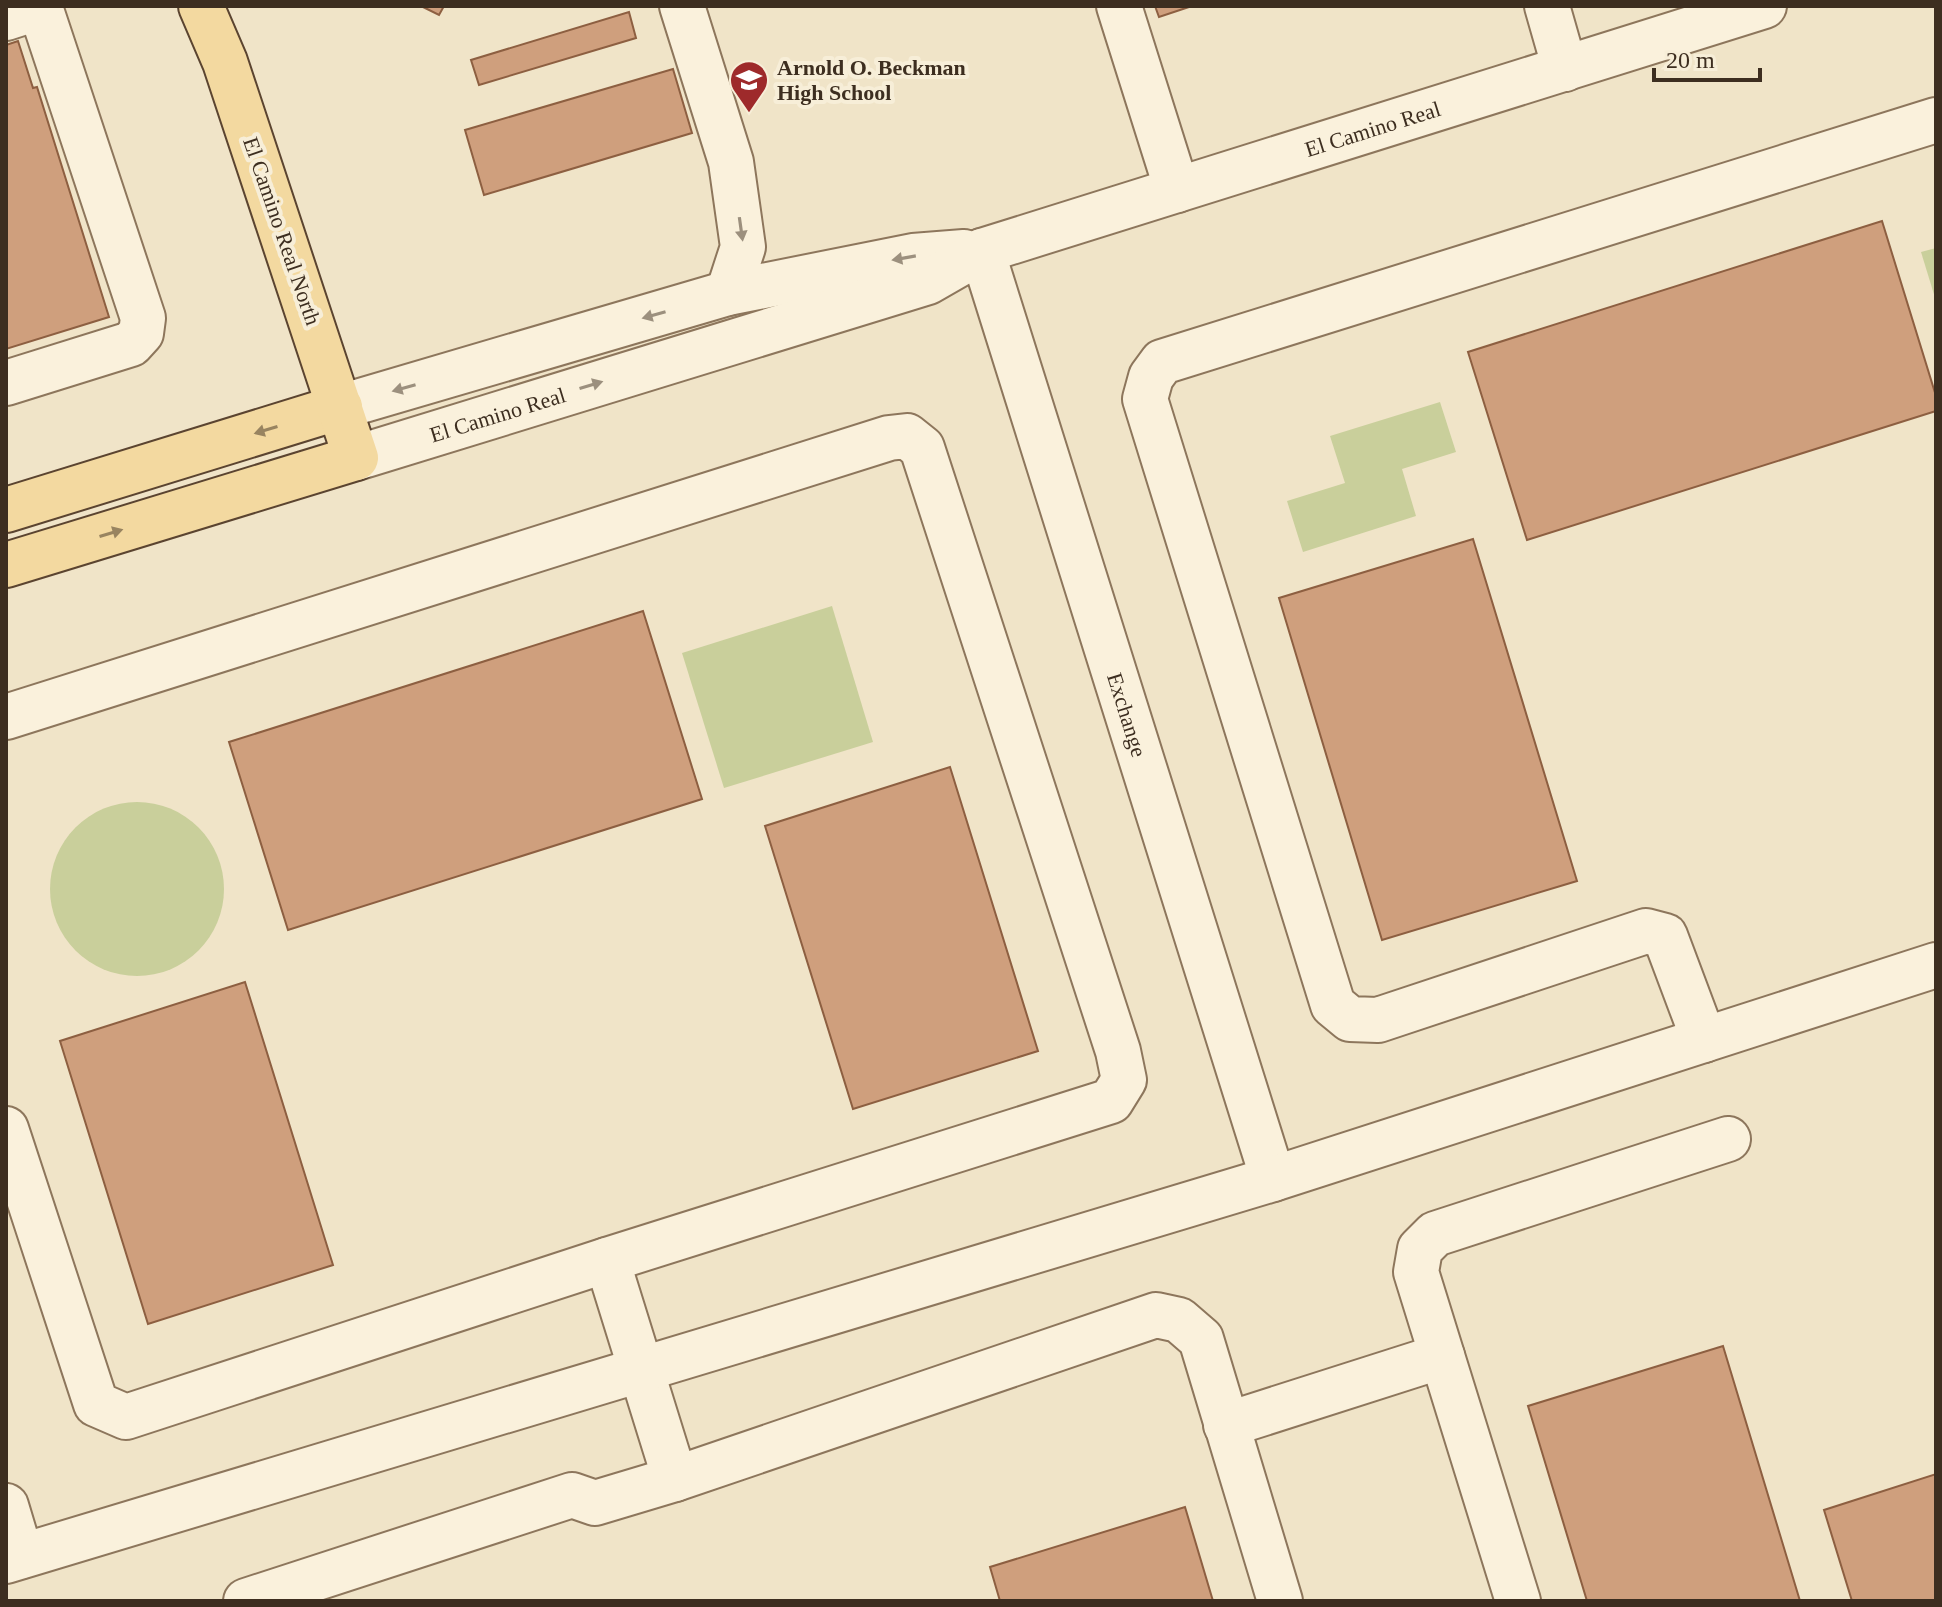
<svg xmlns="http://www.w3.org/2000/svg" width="1942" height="1607" font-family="Georgia,serif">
  <rect width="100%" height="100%" fill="#f0e4c8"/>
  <g fill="#c9cf9b">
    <polygon points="1936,248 1936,301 1921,252"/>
    <polygon points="1440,402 1456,452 1402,469 1416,516 1303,552 1287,501 1345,483 1330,436"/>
    <polygon points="832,606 873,742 724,788 682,653"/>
    <circle cx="137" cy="889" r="87"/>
  </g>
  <g fill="#cf9f7d" stroke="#8d5f41" stroke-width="2">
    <polygon points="421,6 444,6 439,15"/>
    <polygon points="1155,6 1192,6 1159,17"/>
    <polygon points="629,12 636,38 479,85 471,60"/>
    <polygon points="18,41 33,88 37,87 109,317 6,349 6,45"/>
    <polygon points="673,69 692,133 484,195 465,130"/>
    <polygon points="1882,221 1936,396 1936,411 1527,540 1468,352"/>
    <polygon points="1473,539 1577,881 1382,940 1279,598"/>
    <polygon points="643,611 702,799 288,930 229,742"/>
    <polygon points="950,767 1038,1051 853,1109 765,826"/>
    <polygon points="245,982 333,1265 148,1324 60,1041"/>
    <polygon points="1723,1346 1800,1601 1587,1601 1528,1406"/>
    <polygon points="1936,1474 1936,1601 1852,1601 1824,1510"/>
    <polygon points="1185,1507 1213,1601 1000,1601 990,1567"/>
  </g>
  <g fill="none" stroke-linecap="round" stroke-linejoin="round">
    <defs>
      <g id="minor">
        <polyline points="682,6 731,162 743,247 728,293"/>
        <polyline points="1119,6 1177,190"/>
        <polyline points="1547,6 1565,69"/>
        <polyline points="6,18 40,7 143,318 141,333 131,344 6,383"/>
        <path id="s1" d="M982 251 1273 1179"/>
        <polyline points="340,407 728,293 913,256 964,252"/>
        <path id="s2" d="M356 458 928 282 982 251 1764 6"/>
        <polyline points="6,717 889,438 907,436 922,448 1118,1051 1124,1080 1111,1101 607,1260 126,1417 96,1404 6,1129"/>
        <polyline points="1704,1040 1665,936 1646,931 1378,1020 1350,1019 1333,1005 1145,399 1151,377 1162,362 1936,120"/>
        <polyline points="607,1260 675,1479"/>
        <polyline points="1226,1425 1442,1356"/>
        <polyline points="6,1506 21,1556"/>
        <polyline points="6,1561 1273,1179 1936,965"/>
        <polyline points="246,1601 572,1495 595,1503 675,1479 1156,1315 1179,1320 1201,1339 1280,1601"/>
        <polyline points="1518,1601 1416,1272 1420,1249 1435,1234 1728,1139"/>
      </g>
      <g id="major">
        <polyline points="6,510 340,407"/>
        <polyline points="6,565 356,458 225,62 201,6"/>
      </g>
    </defs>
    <use href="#minor" stroke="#8d765c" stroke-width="48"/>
    <use href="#major" stroke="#5b4430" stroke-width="48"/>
    <use href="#minor" stroke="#faf1dc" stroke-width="44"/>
    <use href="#major" stroke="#f3d9a0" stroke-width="44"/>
  </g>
  <defs><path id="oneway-solid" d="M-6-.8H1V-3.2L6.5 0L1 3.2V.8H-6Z" transform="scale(2)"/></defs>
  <g fill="#9c907e">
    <use href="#oneway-solid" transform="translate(741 229) rotate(82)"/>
    <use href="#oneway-solid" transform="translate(904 258) rotate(170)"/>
    <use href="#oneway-solid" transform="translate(654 315) rotate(164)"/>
    <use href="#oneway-solid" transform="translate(591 385) rotate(-17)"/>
    <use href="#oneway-solid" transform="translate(404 388) rotate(164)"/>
  </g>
  <g fill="#988460">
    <use href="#oneway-solid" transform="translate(266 430) rotate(163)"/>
    <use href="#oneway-solid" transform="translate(111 533) rotate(-17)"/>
  </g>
  <defs>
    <symbol id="school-pin" viewBox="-11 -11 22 30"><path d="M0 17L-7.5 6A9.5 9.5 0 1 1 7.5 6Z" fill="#9e2a2b" stroke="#f7eed8"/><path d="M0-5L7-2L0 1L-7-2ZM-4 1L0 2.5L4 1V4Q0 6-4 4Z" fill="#fff"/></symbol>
  </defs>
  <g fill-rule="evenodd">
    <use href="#school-pin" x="727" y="58" width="44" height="60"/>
  </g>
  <g text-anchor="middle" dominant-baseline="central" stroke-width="8" stroke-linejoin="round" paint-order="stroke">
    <g font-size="22" font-weight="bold" fill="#3d2e20" stroke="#f7eed8" text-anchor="start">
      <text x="777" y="67">Arnold O. Beckman<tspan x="777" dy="25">High School</tspan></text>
    </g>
    <g font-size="22" fill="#3d2e20" stroke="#f7eed8">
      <text stroke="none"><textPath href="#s2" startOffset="1070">El Camino Real</textPath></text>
      <text transform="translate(282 231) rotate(71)">El Camino Real North</text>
      <text stroke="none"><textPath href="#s2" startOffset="148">El Camino Real</textPath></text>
      <text stroke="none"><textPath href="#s1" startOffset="486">Exchange</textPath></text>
    </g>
  </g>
  <rect width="1942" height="1607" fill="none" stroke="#3d2e20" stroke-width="16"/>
  <path d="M1654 68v12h106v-12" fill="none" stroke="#3d2e20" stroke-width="4"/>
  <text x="1666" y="68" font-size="24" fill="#3d2e20" stroke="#f7eed8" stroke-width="6" paint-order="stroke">20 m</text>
</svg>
